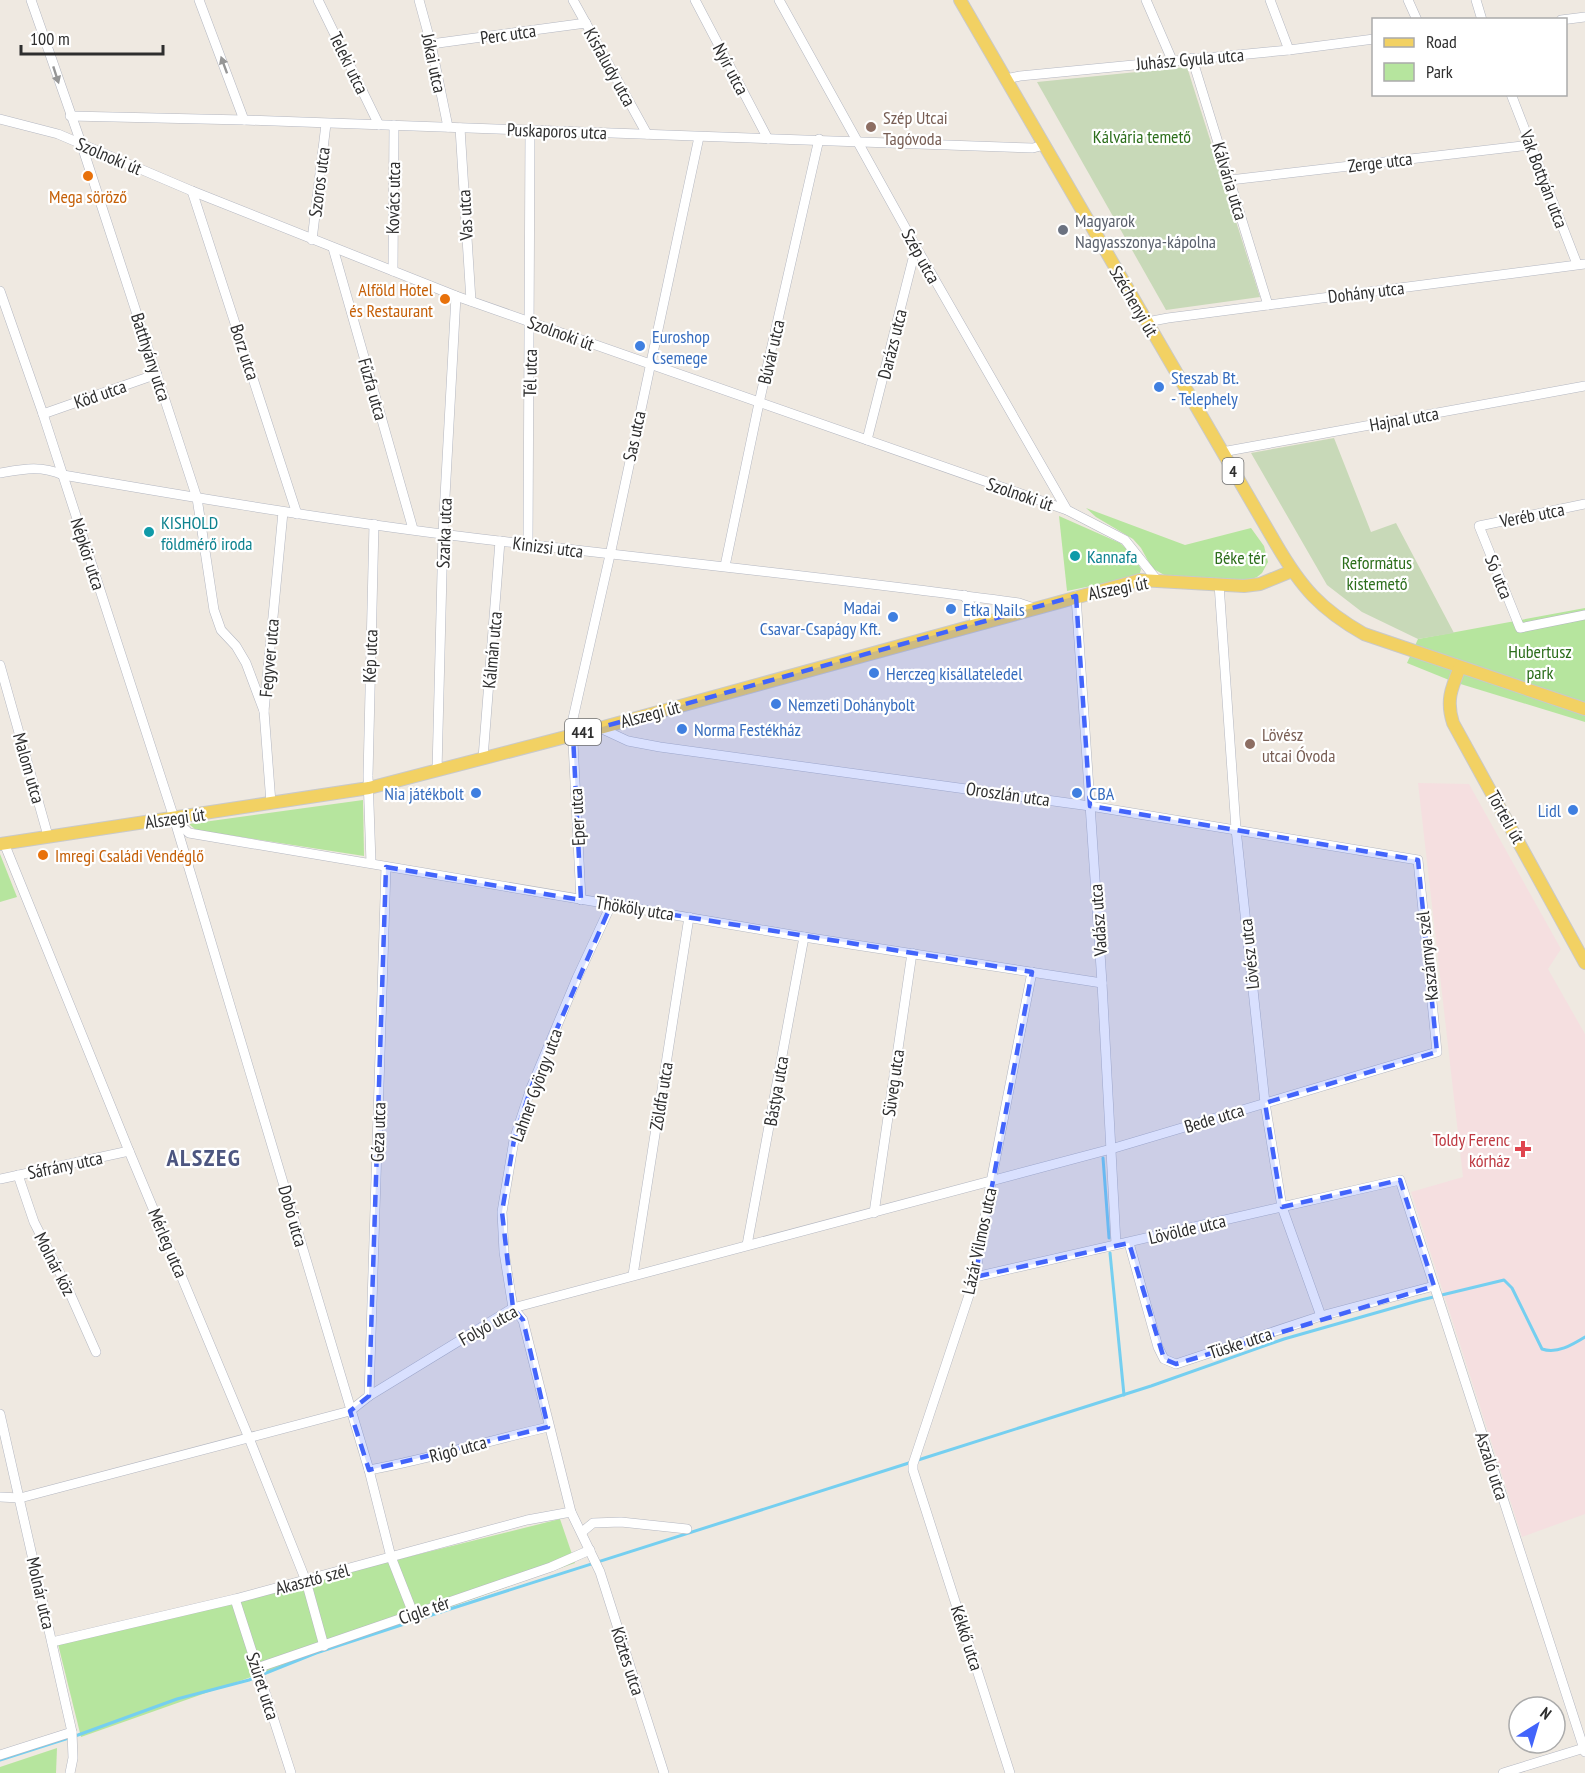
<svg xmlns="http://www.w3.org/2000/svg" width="1585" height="1773" font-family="'PT Sans Narrow',sans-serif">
  <rect width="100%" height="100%" fill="#efe9e1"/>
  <polygon fill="#f5dfe0" points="1418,783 1469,784 1561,949 1548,969 1585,1034 1585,1514 1522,1537 1411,1192 1463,1177"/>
  <g fill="#b6e59e">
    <polygon points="1086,508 1185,545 1251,528 1264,546 1268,562 1262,573 1257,577 1244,582 1166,576 1152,568 1141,548 1133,539 1096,517"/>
    <polygon points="1059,516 1120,543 1132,554 1141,569 1139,576 1067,591"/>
    <polygon points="1585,608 1585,722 1454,682 1407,663 1418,639"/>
    <polygon points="363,800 364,856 196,830 189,824"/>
    <polygon points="0,854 17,897 0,902"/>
    <polygon points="560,1519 575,1563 81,1737 58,1644"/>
    <polygon points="57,1748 56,1773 0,1773 0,1767"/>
  </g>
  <g fill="#c8d9b8">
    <polygon points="1187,67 1260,297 1166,310 1037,82"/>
    <polygon points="1334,438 1371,532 1396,523 1454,633 1418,639 1362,612 1327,585 1251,453"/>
  </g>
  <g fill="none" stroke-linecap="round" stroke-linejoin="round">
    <g stroke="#75cff0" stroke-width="3">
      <polyline points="1103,1158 1109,1238"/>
      <polyline points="1110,1253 1124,1395"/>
      <path d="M918 1460 1151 1386 1284 1339 1421 1300 1504 1280 1512 1288 1542 1349C1557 1354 1572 1345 1585 1337"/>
      <polyline points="0,1760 78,1735 177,1699 249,1680 316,1653 450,1609 912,1462"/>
    </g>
    <defs>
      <g id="minor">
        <polyline points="31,0 81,143 197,498 214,610 221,630 236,646 246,663 264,711"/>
        <polyline points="199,0 244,120"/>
        <polyline points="318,0 379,125"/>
        <polyline points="419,0 431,44 448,127"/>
        <polyline points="573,0 647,134"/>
        <polyline points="695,0 768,139"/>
        <polyline points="779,0 916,247 1067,510"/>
        <polyline points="1146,0 1172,60"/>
        <polyline points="1270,0 1289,50"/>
        <polyline points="1408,0 1417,20"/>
        <polyline points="1476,0 1482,20"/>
        <polyline points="1561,20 1585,17"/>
        <polyline points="431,44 586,23"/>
        <polyline points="1192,58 1268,305"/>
        <polyline points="1006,79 1020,76 1289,50 1374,39"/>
        <polyline points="1511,94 1577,264"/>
        <polyline points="70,116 244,120 1033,148 1044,145"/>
        <polyline points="0,119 58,134 192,191 456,296 1067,510 1125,540 1157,580"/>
        <polyline points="460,128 471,301"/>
        <polyline points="1230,180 1530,145"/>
        <polyline points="192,191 297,514"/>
        <polyline points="312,240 326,124"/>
        <polyline points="333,248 413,529"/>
        <polyline points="393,271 394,125"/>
        <polyline points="0,291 43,414 174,818 369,1470 391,1557 413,1613"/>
        <polyline points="1147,322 1168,318 1585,264"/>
        <polyline points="43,414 157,374"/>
        <polyline points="867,440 916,247"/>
        <polyline points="1222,452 1585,386"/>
        <path d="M0 473C23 469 41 465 63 475 208 500 353 524 499 541 673 562 846 579 1019 603L1034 608"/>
        <polyline points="1585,504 1479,526 1520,628 1585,615"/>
        <polyline points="528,544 530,131"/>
        <polyline points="725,566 759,403 819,139"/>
        <polyline points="1219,584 1236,829 1265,1103 1282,1207 1321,1316"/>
        <polyline points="964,595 971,606 976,624"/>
        <polyline points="1076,596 1102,983 1116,1244"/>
        <polyline points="0,665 48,836"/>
        <polyline points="483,758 500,541"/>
        <polyline points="437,771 443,533 456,296"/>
        <polyline points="271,803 264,711 283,512"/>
        <polyline points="175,820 189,833 804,937 1102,983"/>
        <polyline points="4,843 129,1151 249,1438 306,1581 324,1646"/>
        <polyline points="371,863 368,776 374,524"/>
        <polyline points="581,900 572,723 610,555 699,137"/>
        <polyline points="611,905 577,978 531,1088 514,1140 502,1212 504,1252 513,1308 523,1320 571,1512 600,1572 664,1773"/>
        <polyline points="18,1175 34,1222 68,1289 96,1352"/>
        <polyline points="0,1179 129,1151"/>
        <polyline points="874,1213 912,953"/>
        <polyline points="1129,1243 1158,1347 1164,1359 1176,1364 1321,1316 1434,1286"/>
        <polyline points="747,1245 804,937"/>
        <polyline points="633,1275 689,917"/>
        <polyline points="975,1277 1400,1180 1585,1752"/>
        <polyline points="369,1396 386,867"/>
        <polyline points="0,1414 72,1732 73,1758 70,1773"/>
        <path d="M369 1470C429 1459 488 1441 548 1427"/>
        <polyline points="0,1497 20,1498 350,1411 369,1396 513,1308 1111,1149 1437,1052 1418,860 1090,806 660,747 628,741 600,728"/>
        <polyline points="582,1532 593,1523 621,1522 687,1529"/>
        <polyline points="235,1599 291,1773"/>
        <polyline points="52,1642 235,1599 527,1520 571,1512"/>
        <polyline points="257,1668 551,1567 590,1550"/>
        <polyline points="0,1755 72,1732"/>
        <polyline points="1010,1773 913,1470 913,1464 975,1277 991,1182 1032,972"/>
        <polyline points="1503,1773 1584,1748"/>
      </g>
      <g id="major">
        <path d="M960 0 1276 544C1301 587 1320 609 1364 634L1585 709"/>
        <path d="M1460 667C1451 689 1446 701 1453 723L1585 963"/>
        <polyline points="0,844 369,788 600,728 1140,580 1244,586 1260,584 1292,571"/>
      </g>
    </defs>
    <use href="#minor" stroke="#b4b7c1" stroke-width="10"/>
    <use href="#major" stroke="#c9c9c9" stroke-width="14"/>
    <use href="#minor" stroke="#fff" stroke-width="9"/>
    <use href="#major" stroke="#f2d163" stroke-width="12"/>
  </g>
  <defs><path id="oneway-solid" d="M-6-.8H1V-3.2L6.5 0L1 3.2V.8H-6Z" transform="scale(1.5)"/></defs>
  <g fill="#969696">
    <use href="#oneway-solid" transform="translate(224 65) rotate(-110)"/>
    <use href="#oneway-solid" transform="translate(56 75) rotate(72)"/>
  </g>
  <path fill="#4264fb" fill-opacity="0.2" stroke="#4264fb" stroke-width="4.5" stroke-dasharray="12 8" stroke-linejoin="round" d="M1076 596 1090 806 1418 860 1437 1052 1265 1103 1282 1207 1400 1180 1434 1286 1176 1364 1164 1359 1129 1243 975 1277 1032 972 611 905 531 1088 514 1140 502 1212 513 1308 523 1320 548 1427 369 1470 350 1411 369 1396 386 867 581 900 573 735Z"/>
  <g fill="#8d6e63" stroke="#fff" stroke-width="2">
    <circle cx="871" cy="127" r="6"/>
    <circle cx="1250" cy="744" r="6"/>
  </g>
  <g fill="#e8710a" stroke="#fff" stroke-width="2">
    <circle cx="88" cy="176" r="6"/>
    <circle cx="445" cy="299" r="6"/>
    <circle cx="43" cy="855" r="6"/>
  </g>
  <circle fill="#6b7280" stroke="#fff" stroke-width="2" cx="1063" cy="230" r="6"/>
  <g fill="#3f7fe0" stroke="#fff" stroke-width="2">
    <circle cx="640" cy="346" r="6"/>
    <circle cx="1159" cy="387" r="6"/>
    <circle cx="951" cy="609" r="6"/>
    <circle cx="893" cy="617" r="6"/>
    <circle cx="874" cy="673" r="6"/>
    <circle cx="776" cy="704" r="6"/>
    <circle cx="682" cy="729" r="6"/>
    <circle cx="476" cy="793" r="6"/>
    <circle cx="1077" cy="793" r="6"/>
    <circle cx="1573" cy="810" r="6"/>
  </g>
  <g fill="#0f9aa8" stroke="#fff" stroke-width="2">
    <circle cx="149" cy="532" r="6"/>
    <circle cx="1075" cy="556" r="6"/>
  </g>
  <path fill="#e0444e" stroke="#fff" stroke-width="2" d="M1520 1140h6v6h6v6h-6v6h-6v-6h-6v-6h6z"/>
  <g text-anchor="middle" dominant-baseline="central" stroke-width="4.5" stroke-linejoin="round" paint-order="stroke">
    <g fill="#fff" stroke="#6d6d6d" stroke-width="1.5">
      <rect x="1222.5" y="458" width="21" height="26" rx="4.5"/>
      <rect x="565" y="719" width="36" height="26" rx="4.5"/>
    </g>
    <g font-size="16" font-weight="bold" fill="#2e2e2e">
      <text x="1233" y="471">4</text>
      <text x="583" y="732">441</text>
    </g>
    <g font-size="18" fill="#2e2e2e" stroke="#fff">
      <text transform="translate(508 34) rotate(-8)">Perc utca</text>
      <text transform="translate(1190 59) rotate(-5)">Juhász Gyula utca</text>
      <text transform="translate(349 63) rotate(64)">Teleki utca</text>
      <text transform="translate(434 63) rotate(78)">Jókai utca</text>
      <text transform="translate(610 67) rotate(61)">Kisfaludy utca</text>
      <text transform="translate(731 69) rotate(62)">Nyír utca</text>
      <text transform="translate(557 131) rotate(2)">Puskaporos utca</text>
      <text transform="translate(109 156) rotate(23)">Szolnoki út</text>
      <text transform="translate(1380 162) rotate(-7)">Zerge utca</text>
      <text transform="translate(1544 179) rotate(69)">Vak Bottyán utca</text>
      <text transform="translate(1230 181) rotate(73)">Kálvária utca</text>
      <text transform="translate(319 182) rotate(-83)">Szoros utca</text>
      <text transform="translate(393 198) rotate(-89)">Kovács utca</text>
      <text transform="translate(465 215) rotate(-93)">Vas utca</text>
      <text transform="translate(921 256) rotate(61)">Szép utca</text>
      <text transform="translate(1366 292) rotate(-7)">Dohány utca</text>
      <text transform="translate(1134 301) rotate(60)">Széchenyi út</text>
      <text transform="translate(561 333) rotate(20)">Szolnoki út</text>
      <text transform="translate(892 344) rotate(-76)">Darázs utca</text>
      <text transform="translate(245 352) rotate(72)">Borz utca</text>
      <text transform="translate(771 352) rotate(-77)">Búvár utca</text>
      <text transform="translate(151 357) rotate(72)">Batthyány utca</text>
      <text transform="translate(530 373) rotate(-89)">Tél utca</text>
      <text transform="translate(373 389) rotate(74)">Fűzfa utca</text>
      <text transform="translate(100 394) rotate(-19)">Köd utca</text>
      <text transform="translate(1404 419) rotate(-10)">Hajnal utca</text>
      <text transform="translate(634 436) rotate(-78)">Sas utca</text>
      <text transform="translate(1020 494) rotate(19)">Szolnoki út</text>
      <text transform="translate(1532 515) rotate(-11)">Veréb utca</text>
      <text transform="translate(444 533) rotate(-88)">Szarka utca</text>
      <text transform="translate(548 547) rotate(7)">Kinizsi utca</text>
      <text transform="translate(88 554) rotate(72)">Népkör utca</text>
      <text transform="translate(1499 577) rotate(68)">Só utca</text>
      <text transform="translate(1118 588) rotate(-11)">Alszegi út</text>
      <text transform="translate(492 650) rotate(-85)">Kálmán utca</text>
      <text transform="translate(370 656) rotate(-88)">Kép utca</text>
      <text transform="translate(269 658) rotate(-85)">Fegyver utca</text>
      <text transform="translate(650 714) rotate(-15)">Alszegi út</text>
      <text transform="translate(29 768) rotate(74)">Malom utca</text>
      <text transform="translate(1008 794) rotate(8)">Oroszlán utca</text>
      <text transform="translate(577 817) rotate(-93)">Eper utca</text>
      <text transform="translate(1506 817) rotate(61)">Törteli út</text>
      <text transform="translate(175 818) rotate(-8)">Alszegi út</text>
      <text transform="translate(635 908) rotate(9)">Thököly utca</text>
      <text transform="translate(1098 920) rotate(-94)">Vadász utca</text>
      <text transform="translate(1249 954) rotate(-96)">Lövész utca</text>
      <text transform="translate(1427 956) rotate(-96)">Kaszárnya szél</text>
      <text transform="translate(893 1083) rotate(-82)">Süveg utca</text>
      <text transform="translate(536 1085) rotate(-70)">Lahner György utca</text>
      <text transform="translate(776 1091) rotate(-80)">Bástya utca</text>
      <text transform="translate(661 1096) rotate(-81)">Zöldfa utca</text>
      <text transform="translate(1214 1118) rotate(-17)">Bede utca</text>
      <text transform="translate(378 1132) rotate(-88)">Géza utca</text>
      <text transform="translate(65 1165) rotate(-12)">Sáfrány utca</text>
      <text transform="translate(293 1216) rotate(74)">Dobó utca</text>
      <text transform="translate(1187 1229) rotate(-13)">Lövölde utca</text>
      <text transform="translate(979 1241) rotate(-78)">Lázár Vilmos utca</text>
      <text transform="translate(168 1243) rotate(67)">Mérleg utca</text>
      <text transform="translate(55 1264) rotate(63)">Molnár köz</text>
      <text transform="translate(488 1325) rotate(-29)">Folyó utca</text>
      <text transform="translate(1240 1343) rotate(-18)">Tüske utca</text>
      <text transform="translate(458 1449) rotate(-15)">Rigó utca</text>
      <text transform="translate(1492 1466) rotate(72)">Aszaló utca</text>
      <text transform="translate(312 1579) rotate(-15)">Akasztó szél</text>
      <text transform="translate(41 1593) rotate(77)">Molnár utca</text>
      <text transform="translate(424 1610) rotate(-19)">Cigle tér</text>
      <text transform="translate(967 1638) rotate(72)">Kékkő utca</text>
      <text transform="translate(628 1661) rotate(72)">Köztes utca</text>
      <text transform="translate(263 1686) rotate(72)">Szüret utca</text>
    </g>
    <g font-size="18" fill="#785e54" stroke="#fff" text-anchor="start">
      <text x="883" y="117">Szép Utcai<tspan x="883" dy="21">Tagóvoda</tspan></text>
      <text x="1262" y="734">Lövész<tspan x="1262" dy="21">utcai Óvoda</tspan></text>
    </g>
    <g font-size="18" fill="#2c6e1b" stroke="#fff">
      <text x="1142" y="136">Kálvária temető</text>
      <text x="1240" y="557">Béke tér</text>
      <text x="1377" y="562">Református<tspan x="1377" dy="21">kistemető</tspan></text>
      <text x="1540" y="651">Hubertusz<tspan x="1540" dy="21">park</tspan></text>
    </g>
    <g font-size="18" fill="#c56008" stroke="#fff">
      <text x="88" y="196">Mega söröző</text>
      <text x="433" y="289" text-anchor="end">Alföld Hotel<tspan x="433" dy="21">és Restaurant</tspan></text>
      <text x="55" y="855" text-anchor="start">Imregi Családi Vendéglő</text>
    </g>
    <g font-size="18" fill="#5b616d" stroke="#fff" text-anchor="start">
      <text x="1075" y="220">Magyarok<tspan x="1075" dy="21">Nagyasszonya-kápolna</tspan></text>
    </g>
    <g font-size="18" fill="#366cbe" stroke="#fff" text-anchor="start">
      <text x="652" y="336">Euroshop<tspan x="652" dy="21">Csemege</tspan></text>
      <text x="1171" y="377">Steszab Bt.<tspan x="1171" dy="21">- Telephely</tspan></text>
      <text x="881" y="607" text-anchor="end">Madai<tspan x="881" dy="21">Csavar-Csapágy Kft.</tspan></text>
      <text x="963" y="609">Etka Nails</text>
      <text x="886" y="673">Herczeg kisállateledel</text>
      <text x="788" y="704">Nemzeti Dohánybolt</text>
      <text x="694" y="729">Norma Festékház</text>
      <text x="464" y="793" text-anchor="end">Nia játékbolt</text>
      <text x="1089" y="793">CBA</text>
      <text x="1561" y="810" text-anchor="end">Lidl</text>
    </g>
    <g font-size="18" fill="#0d838f" stroke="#fff" text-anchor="start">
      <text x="161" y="522">KISHOLD<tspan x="161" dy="21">földmérő iroda</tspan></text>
      <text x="1087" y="556">Kannafa</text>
    </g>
    <g font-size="18" fill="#be3a42" stroke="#fff" text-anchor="end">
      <text x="1510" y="1139">Toldy Ferenc<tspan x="1510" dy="21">kórház</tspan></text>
    </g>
    <g font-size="24" font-weight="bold" letter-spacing="1.5" fill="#4d5680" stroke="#fff">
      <text x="204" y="1157">ALSZEG</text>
    </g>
  </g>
  <rect x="1372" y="18" width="195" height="78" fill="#ffffff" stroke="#ababab" stroke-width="1.5"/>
  <rect x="1384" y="38" width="30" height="9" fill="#f2d163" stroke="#ababab" stroke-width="1.5"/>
  <text x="1426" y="48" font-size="18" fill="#2e2e2e">Road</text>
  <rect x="1384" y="63" width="30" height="18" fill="#b6e59e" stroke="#ababab" stroke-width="1.5"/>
  <text x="1426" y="78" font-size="18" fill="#2e2e2e">Park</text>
  <g transform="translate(1537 1725) rotate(37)"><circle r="28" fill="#ffffff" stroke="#ababab" stroke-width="1.5"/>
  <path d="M0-4.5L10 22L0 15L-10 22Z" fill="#4264fb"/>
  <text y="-9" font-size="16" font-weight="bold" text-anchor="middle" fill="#2e2e2e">N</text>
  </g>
  <path d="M21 45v9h142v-9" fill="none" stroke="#2e2e2e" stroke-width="3"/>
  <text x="30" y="45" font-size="18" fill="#2e2e2e" stroke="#ffffff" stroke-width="4.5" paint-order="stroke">100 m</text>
</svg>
